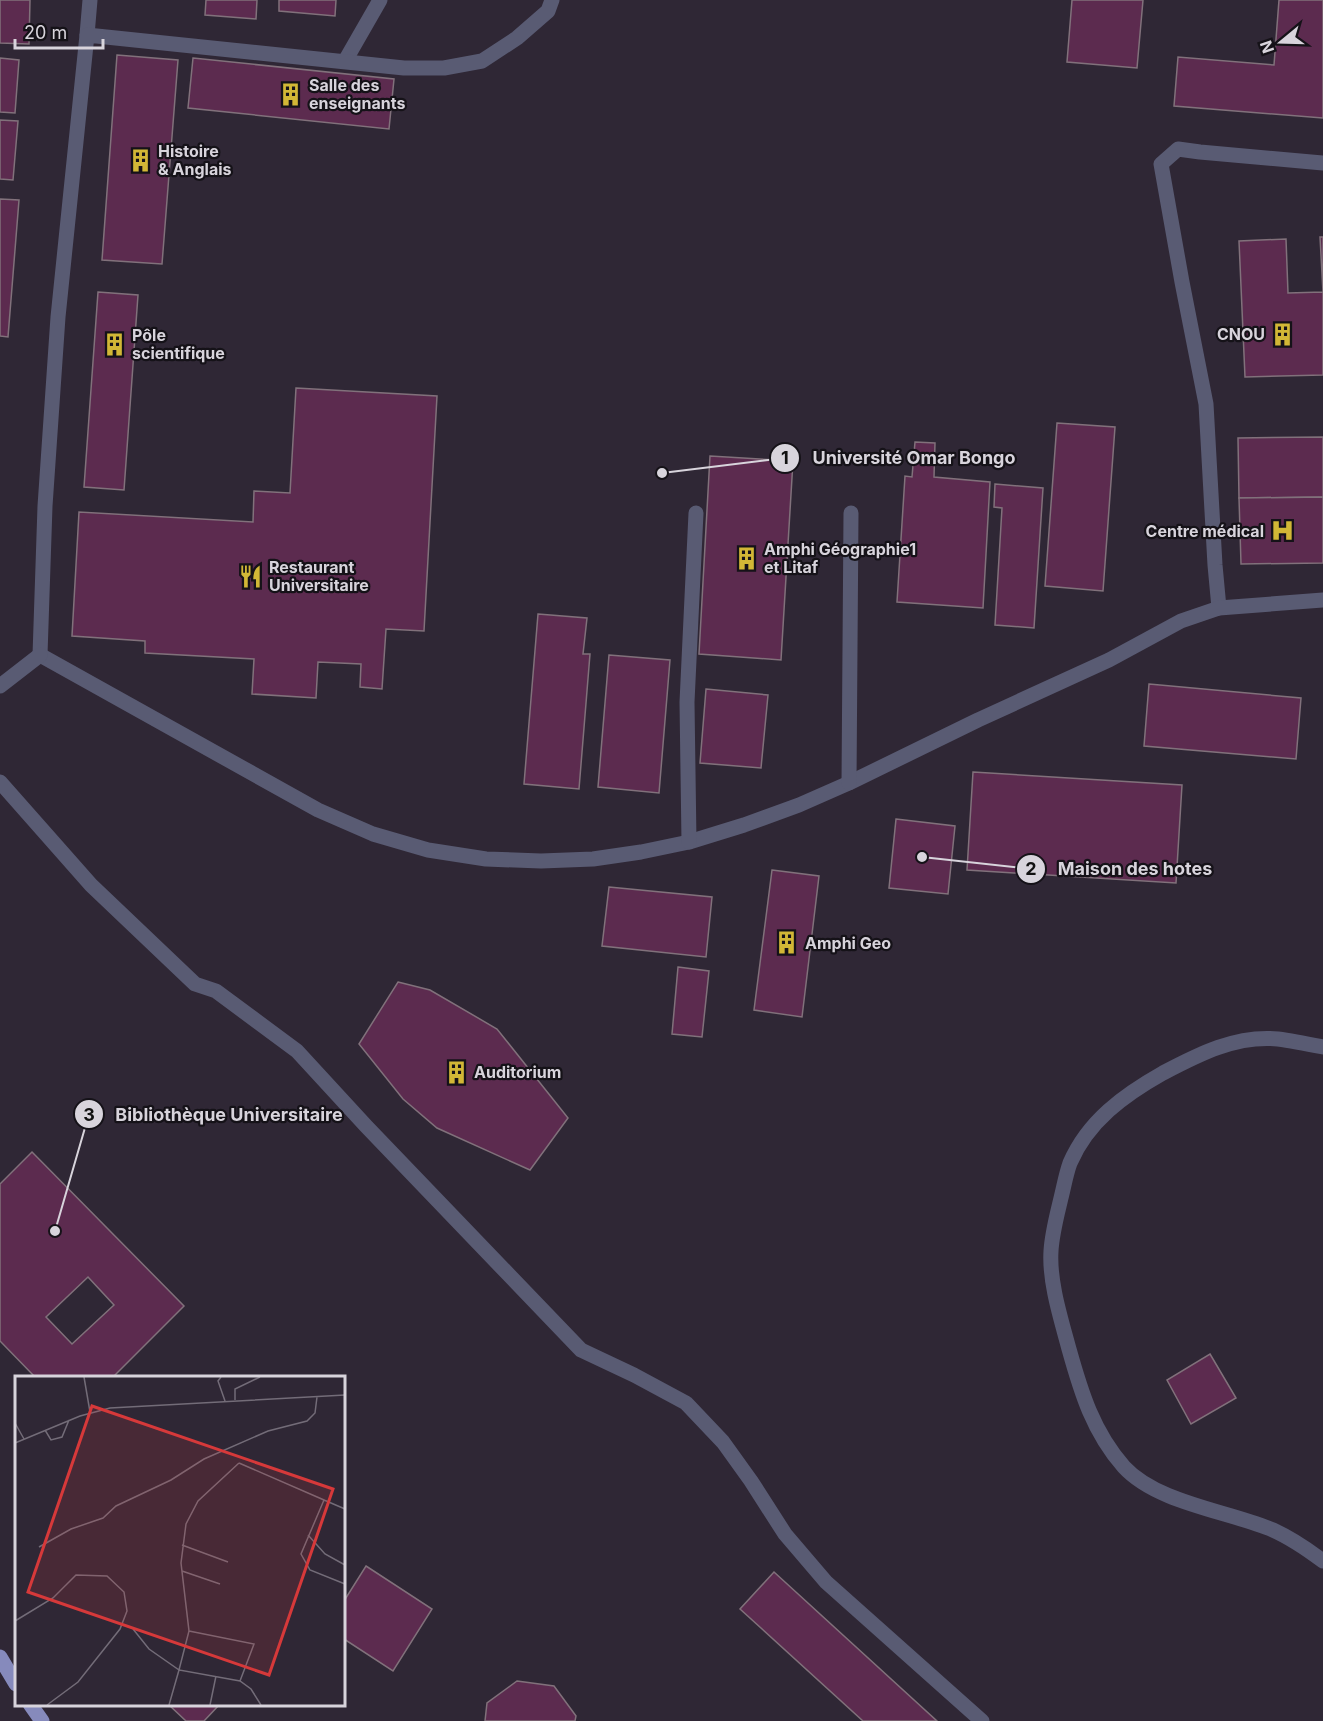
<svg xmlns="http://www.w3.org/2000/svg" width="1323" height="1721" font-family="Inter,sans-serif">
  <rect width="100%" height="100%" fill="#2f2735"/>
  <g fill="#5c2b4f" stroke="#81717b" stroke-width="1.5" fill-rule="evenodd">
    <polygon points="0,0 30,0 29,44 0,43"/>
    <polygon points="206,0 257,0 256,19 205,15"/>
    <polygon points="279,0 336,0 335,16 279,11"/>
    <polygon points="1072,0 1143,0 1137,68 1067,62"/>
    <polygon points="1279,0 1323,0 1323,118 1174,106 1178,57 1274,65"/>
    <polygon points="117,55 178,60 162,264 102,260"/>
    <polygon points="0,58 19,60 15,113 0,112"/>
    <polygon points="193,58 394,79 389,129 188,108"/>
    <polygon points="0,120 18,121 13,180 0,179"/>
    <polygon points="0,199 19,200 8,337 0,336"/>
    <polygon points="1320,237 1323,237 1323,375 1245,377 1239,241 1286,239 1288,293 1323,292"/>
    <polygon points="98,292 138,295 124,490 84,487"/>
    <polygon points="296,388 437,396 424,631 386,629 382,689 360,687 361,664 318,662 316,698 252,694 254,659 145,653 145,641 72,636 79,512 253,522 254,491 290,493"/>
    <polygon points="1057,423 1115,427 1103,591 1045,586"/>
    <polygon points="1323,437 1323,497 1239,498 1238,438"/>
    <polygon points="915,442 935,443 934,477 990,482 983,608 897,602 905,476 912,477"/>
    <polygon points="710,456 793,461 781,660 699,654"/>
    <polygon points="995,484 1043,488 1034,628 995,625 1002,508 994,507"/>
    <polygon points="1323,497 1323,563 1241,564 1239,498"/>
    <polygon points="538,614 587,618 583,654 590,654 579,789 524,784"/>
    <polygon points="609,655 670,660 659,793 598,787"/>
    <polygon points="1149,684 1301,698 1296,759 1144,746"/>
    <polygon points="706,689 768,695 761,768 700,763"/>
    <polygon points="973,772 1182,785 1176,883 967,870"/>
    <polygon points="896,819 955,826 948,894 889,888"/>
    <polygon points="772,870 819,876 802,1017 754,1010"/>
    <polygon points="609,887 712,897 706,957 602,946"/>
    <polygon points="678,967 709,971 702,1037 672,1034"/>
    <polygon points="398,982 430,990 497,1029 568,1118 530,1170 437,1128 403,1099 359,1044"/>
    <path d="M32 1152 184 1306 112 1378H36L0 1341V1184ZM88 1277 114 1305 72 1344 46 1317Z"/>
    <polygon points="1210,1354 1236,1398 1191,1424 1167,1380"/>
    <polygon points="366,1566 432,1609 393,1671 344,1639 344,1601"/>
    <polygon points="774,1572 937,1721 863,1721 740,1609"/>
    <polygon points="517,1681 554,1686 576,1716 575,1721 485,1721 487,1703"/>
    <polygon points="168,1704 218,1704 219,1705 204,1721 186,1721"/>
  </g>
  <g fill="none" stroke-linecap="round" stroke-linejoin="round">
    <g stroke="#595b73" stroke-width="15">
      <polyline points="87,35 90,0"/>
      <polyline points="345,61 380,0"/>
      <polyline points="1219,608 1215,565 1206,404 1182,282 1161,164 1178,149 1200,152 1323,163"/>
      <polyline points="40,655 318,810 373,834 428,850 486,859 541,861 593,859 641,852 689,842 744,825 799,805 849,783 978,720 1109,660 1181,621 1219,608 1323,600"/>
      <polyline points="40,655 45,506 58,317 87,35 404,68 444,68 482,61 517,38 548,11 552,0"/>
      <polyline points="0,686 40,655"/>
      <polyline points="0,782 91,885 195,984 216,991 297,1051 366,1126 581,1350 634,1375 686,1403 723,1442 751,1481 785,1534 826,1582 982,1721"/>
      <polyline points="849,783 851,513"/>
      <polyline points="689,842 687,702 696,513"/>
      <path d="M1323 1047C1308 1044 1293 1041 1278 1039 1236 1035 1199 1054 1163 1073 1124 1095 1088 1121 1070 1163 1066 1174 1064 1186 1061 1198 1057 1215 1052 1233 1051 1251 1049 1282 1061 1319 1069 1349 1081 1392 1093 1432 1124 1467 1157 1503 1228 1511 1273 1530 1291 1538 1307 1549 1323 1561"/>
    </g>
    <g stroke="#868abc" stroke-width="15">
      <polyline points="0,1657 16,1684"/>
      <polyline points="30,1704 42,1721"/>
    </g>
  </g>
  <defs>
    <symbol id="building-bare" viewBox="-9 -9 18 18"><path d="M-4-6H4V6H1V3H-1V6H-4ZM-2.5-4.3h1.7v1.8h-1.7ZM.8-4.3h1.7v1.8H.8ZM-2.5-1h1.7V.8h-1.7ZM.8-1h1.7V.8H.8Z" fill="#d2b736" stroke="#151218" stroke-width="2.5" paint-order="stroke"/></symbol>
    <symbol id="hospital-bare" viewBox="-9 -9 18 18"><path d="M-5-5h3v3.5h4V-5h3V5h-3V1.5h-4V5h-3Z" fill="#d2b736" stroke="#151218" stroke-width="2.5" paint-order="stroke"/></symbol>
    <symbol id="restaurant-bare" viewBox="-9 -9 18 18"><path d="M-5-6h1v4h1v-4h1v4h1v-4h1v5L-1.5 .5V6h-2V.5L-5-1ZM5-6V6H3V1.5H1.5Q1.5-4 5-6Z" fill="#d2b736" stroke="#151218" stroke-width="2.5" paint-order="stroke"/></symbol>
  </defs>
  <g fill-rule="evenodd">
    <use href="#building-bare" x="274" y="78" width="33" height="33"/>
    <use href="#building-bare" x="124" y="144" width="33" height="33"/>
    <use href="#building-bare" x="1266" y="318" width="33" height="33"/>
    <use href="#building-bare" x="98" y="328" width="33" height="33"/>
    <use href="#hospital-bare" x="1266" y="514" width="33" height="33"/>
    <use href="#building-bare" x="730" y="542" width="33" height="33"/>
    <use href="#restaurant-bare" x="234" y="560" width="33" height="33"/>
    <use href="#building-bare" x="770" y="926" width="33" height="33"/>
    <use href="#building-bare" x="440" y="1056" width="33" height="33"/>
  </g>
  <g text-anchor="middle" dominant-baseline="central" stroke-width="4.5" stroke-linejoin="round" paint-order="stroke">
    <g font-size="16" font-weight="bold" fill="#d8d4dc" stroke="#151218" text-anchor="start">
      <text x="309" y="85">Salle des<tspan x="309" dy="18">enseignants</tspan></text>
      <text x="158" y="151">Histoire<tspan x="158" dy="18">&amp; Anglais</tspan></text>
      <text x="1265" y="334" text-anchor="end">CNOU</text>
      <text x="132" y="335">Pôle<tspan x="132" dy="18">scientifique</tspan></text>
      <text x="1264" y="531" text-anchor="end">Centre médical</text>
      <text x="764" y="549">Amphi Géographie1<tspan x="764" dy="18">et Litaf</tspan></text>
      <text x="269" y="567">Restaurant<tspan x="269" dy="18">Universitaire</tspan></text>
      <text x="805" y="943">Amphi Geo</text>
      <text x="474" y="1072">Auditorium</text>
    </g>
  </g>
  <g transform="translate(15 1376)">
    <rect width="330" height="330" fill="#2f2735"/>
    <path fill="none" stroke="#736c78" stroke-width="1.5" d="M69 1 75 36M206 1 203 5 210 25M220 24V13L245 1M0 47 9 63M30 54 36 64 47 61 54 44M0 67 65 40 95 32 330 19M224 87 183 125 171 148 166 187 174 255 164 294 225 305 236 313 246 329M224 87 309 124 286 178 295 194 330 208M309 124 330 133M293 159 310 178 330 189M167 169 213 186M24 171 56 153 88 142 101 130 156 104 189 83 253 55 292 45 300 37 302 21M167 195 205 208M0 245 38 222 61 199 92 200 109 216 112 235 105 253 63 306 32 329M118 253 134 273 164 294 154 329M174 255 239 268 225 305M195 329 201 300"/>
    <path fill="#d6393a" fill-opacity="0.15" stroke="#d6393a" stroke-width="3" d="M77 30 318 113 254 299 13 216Z"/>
    <rect width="330" height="330" fill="none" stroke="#d8d4dc" stroke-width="3"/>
  </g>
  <path fill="none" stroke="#d8d4dc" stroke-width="2" d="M662 473L785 458M922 857L1031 869M55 1231L89 1114"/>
  <g fill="#d8d4dc" stroke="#151218" stroke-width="2">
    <circle cx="662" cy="473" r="6"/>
    <circle cx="922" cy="857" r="6"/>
    <circle cx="55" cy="1231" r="6"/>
    <circle cx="785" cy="458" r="15"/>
    <circle cx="1031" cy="869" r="15"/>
    <circle cx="89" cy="1114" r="15"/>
  </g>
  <g font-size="18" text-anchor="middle" font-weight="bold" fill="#111">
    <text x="785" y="464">1</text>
    <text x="1031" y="875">2</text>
    <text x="89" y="1121">3</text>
  </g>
  <g font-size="18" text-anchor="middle" font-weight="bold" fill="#d8d4dc" stroke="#151218" stroke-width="4.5" stroke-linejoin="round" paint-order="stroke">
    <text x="914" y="464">Université Omar Bongo</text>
    <text x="1135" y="875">Maison des hotes</text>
    <text x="229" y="1121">Bibliothèque Universitaire</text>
  </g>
  <g transform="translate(1281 42) rotate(251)" stroke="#151218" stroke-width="4.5" paint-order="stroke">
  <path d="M0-4.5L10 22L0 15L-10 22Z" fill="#d8d4dc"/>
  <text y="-9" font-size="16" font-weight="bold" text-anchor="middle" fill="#d8d4dc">N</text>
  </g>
  <path d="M15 39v9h88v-9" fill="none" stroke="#d8d4dc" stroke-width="3"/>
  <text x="24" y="39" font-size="18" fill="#d8d4dc" stroke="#151218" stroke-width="4.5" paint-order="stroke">20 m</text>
</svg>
